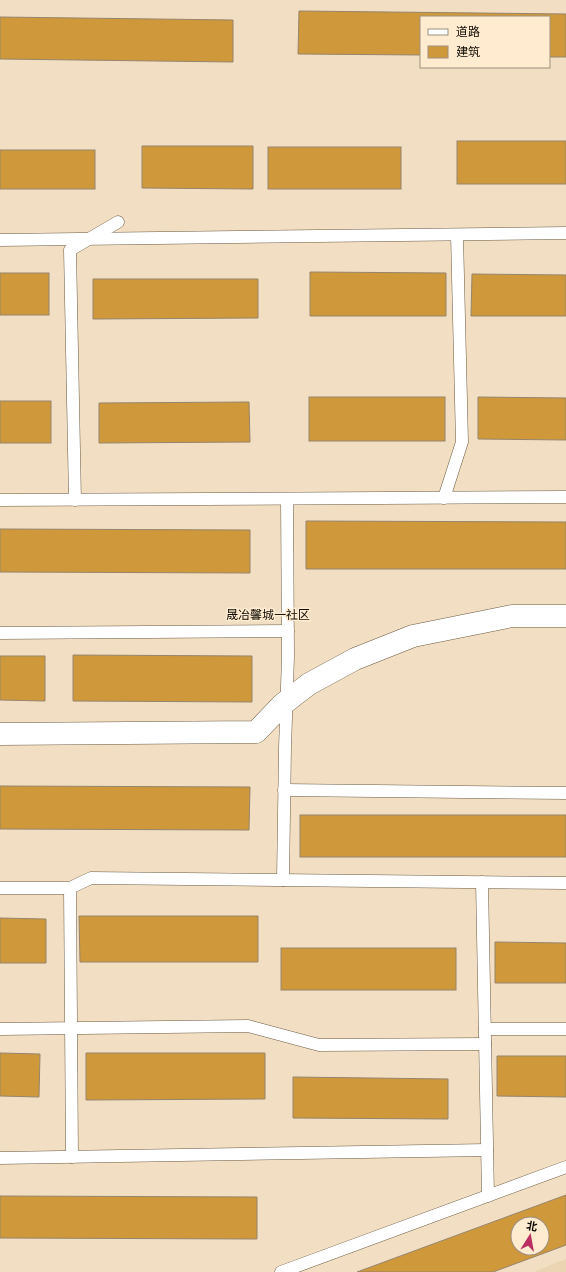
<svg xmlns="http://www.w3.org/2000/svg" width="566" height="1272" font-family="Poppins,'Noto Sans SC',sans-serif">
  <rect width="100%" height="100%" fill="#f1dec3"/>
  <polygon fill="#ebd4b2" points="566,1259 566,1272 534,1272"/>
  <g fill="#ce983b" stroke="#96856c" fill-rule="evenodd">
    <polygon points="299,11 566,14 566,57 549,57 549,17 421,17 421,55 298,54"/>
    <polygon points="0,17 233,20 233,62 0,59"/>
    <rect x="457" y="141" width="109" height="43"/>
    <polygon points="142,146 253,146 253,189 142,188"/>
    <rect x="268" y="147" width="133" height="42"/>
    <rect x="0" y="150" width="95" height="39"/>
    <polygon points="310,272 446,273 446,316 310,316"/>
    <rect x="0" y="273" width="49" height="42"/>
    <polygon points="472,274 566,275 566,316 471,316"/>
    <polygon points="93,279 258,279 258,318 93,319"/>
    <rect x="309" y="397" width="136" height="44"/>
    <polygon points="478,397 566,398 566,440 478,439"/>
    <rect x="0" y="401" width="51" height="42"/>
    <polygon points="249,402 250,442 99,443 99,403"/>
    <polygon points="306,521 566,522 566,569 306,569"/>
    <polygon points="0,529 250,530 250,573 0,572"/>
    <polygon points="73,655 252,656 252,702 73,701"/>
    <polygon points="0,656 45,656 45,701 0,700"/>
    <polygon points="0,786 250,787 249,830 0,829"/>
    <rect x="300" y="815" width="266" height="42"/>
    <polygon points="79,916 258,916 258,962 80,962"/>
    <polygon points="0,918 46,919 46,963 0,963"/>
    <polygon points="495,942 566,943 566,983 495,983"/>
    <rect x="281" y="948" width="175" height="42"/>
    <polygon points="0,1053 40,1054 39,1097 0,1096"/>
    <polygon points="86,1053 265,1053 265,1099 86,1100"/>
    <polygon points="497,1056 566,1056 566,1097 497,1096"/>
    <polygon points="293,1077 448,1079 448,1119 293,1118"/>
    <path d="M566 1195V1245L493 1272H357ZM518 1224H542V1248H518Z"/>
    <polygon points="0,1196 257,1197 257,1239 0,1238"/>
  </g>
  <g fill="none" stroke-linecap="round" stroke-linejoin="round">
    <defs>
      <g id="service">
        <polyline points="0,240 566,233"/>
        <polyline points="444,498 462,442 457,235"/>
        <polyline points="0,500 566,497"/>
        <polyline points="75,500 70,250 118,222"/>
        <polyline points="0,633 288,631"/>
        <polyline points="284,790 566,793"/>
        <polyline points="283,880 285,748 288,656 287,499"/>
        <polyline points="482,882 488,1196"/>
        <polyline points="0,888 70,888 91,878 566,883"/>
        <polyline points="70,888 72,1157"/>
        <polyline points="0,1029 248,1026 319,1045 485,1044"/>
        <polyline points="485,1029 566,1029"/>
        <polyline points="0,1158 487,1150"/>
        <polyline points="281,1272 566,1167"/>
      </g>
      <polyline id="minor" points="0,734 256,732 283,704 309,684 355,659 413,636 512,616 566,616"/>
    </defs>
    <use href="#service" stroke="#6c5c44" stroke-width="13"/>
    <use href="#minor" stroke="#6c5c44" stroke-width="23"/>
    <use href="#service" stroke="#fff" stroke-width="12"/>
    <use href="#minor" stroke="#fff" stroke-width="22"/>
  </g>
  <g text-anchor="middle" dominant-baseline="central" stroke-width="3" stroke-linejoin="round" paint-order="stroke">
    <g font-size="12" fill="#100a03" stroke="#feebd0">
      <text x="268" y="614">晟冶馨城一社区</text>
    </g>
  </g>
  <rect x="420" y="16" width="130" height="52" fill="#feebd0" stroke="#9f917e"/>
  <rect x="428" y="29" width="20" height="6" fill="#ffffff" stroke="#9f917e"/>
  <text x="456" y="36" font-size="12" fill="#100a03">道路</text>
  <rect x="428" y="46" width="20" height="12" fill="#ce983b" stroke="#9f917e"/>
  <text x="456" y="56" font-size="12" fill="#100a03">建筑</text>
  <g transform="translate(530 1236) rotate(11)"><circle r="19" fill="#feebd0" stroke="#9f917e"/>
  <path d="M0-3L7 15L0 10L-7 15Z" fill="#bb2e62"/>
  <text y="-6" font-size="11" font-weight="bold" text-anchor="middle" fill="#100a03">北</text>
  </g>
</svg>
